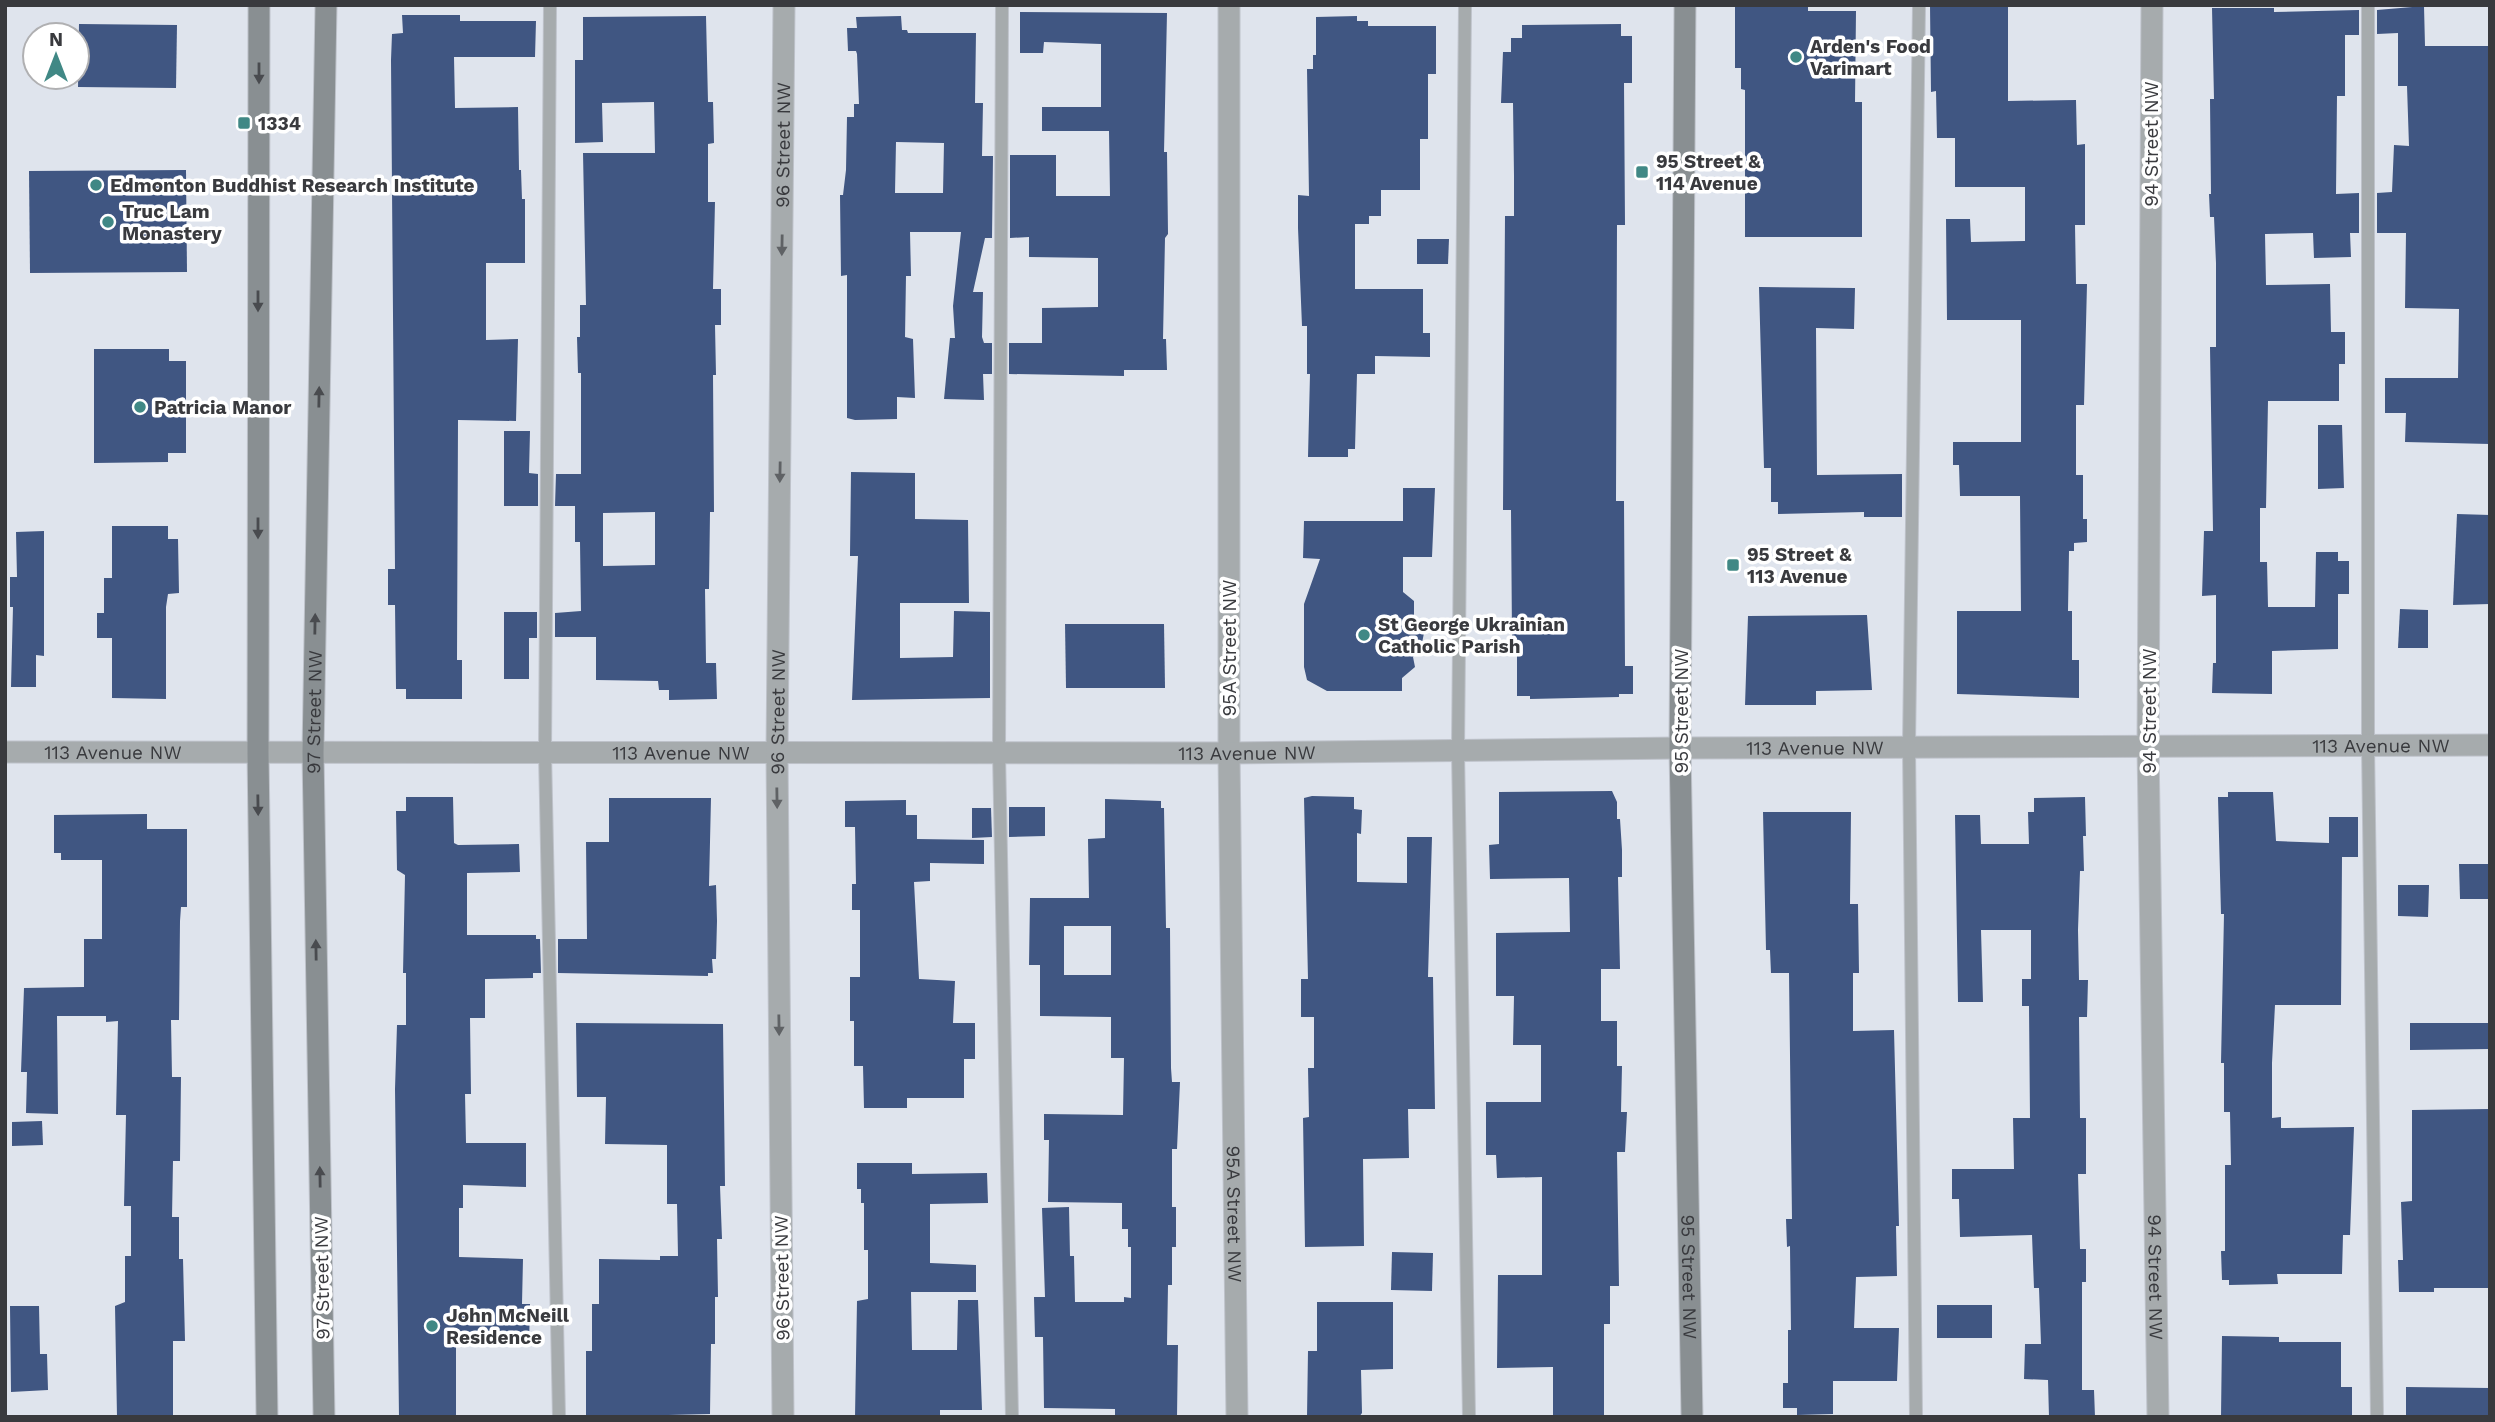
<svg xmlns="http://www.w3.org/2000/svg" width="2495" height="1422" font-family="'Work Sans',sans-serif">
  <rect width="100%" height="100%" fill="#dfe4ed"/>
  <g fill="#405682" fill-rule="evenodd">
    <polygon points="1930,5 2008,5 2008,101 2076,100 2077,145 2085,144 2085,225 2075,225 2076,284 2087,284 2084,405 2076,405 2076,475 2083,475 2083,519 2087,519 2087,542 2074,543 2074,551 2069,551 2068,611 2072,611 2072,660 2079,660 2079,698 1957,694 1957,611 2021,611 2020,496 1960,496 1959,465 1953,465 1953,442 2021,442 2021,320 1947,320 1946,219 1970,219 1971,242 2025,241 2025,187 1955,187 1955,138 1937,138 1936,91 1931,92"/>
    <polygon points="1735,6 1808,6 1808,11 1856,11 1855,102 1862,102 1862,237 1745,237 1745,90 1741,89 1741,68 1735,68"/>
    <polygon points="2424,6 2425,46 2490,46 2490,444 2405,442 2406,413 2385,413 2385,378 2458,378 2459,309 2405,308 2406,233 2377,233 2377,193 2392,192 2394,145 2409,146 2407,86 2398,86 2398,33 2377,34 2377,10"/>
    <polygon points="2212,8 2274,8 2274,12 2359,10 2359,35 2345,35 2345,96 2337,96 2336,194 2359,193 2359,233 2350,233 2351,257 2314,258 2313,233 2265,234 2266,285 2330,284 2331,332 2345,332 2345,364 2339,364 2339,401 2268,401 2266,508 2260,508 2260,562 2267,562 2268,607 2315,607 2316,552 2338,552 2338,561 2349,561 2349,594 2338,594 2338,649 2272,651 2272,694 2212,693 2213,663 2216,663 2216,595 2202,596 2204,531 2213,531 2210,347 2216,347 2216,263 2214,217 2210,217 2209,194 2211,194 2210,99 2214,99"/>
    <polygon points="1020,12 1167,13 1164,152 1167,152 1168,234 1165,238 1163,339 1166,339 1167,370 1124,370 1124,376 1009,374 1009,343 1042,343 1042,308 1098,307 1098,258 1029,257 1029,237 1010,238 1010,155 1056,155 1056,196 1110,196 1109,131 1042,131 1042,107 1101,107 1101,44 1044,42 1043,53 1020,53"/>
    <polygon points="402,15 460,15 460,21 536,21 535,57 454,57 455,108 518,107 519,170 521,170 522,199 525,199 525,263 486,263 486,340 518,339 516,421 458,420 457,660 462,660 462,699 406,699 406,689 396,689 395,605 388,605 388,569 395,569 391,60 392,34 403,33"/>
    <path d="M706 16 708 102H713L714 143 708 144V202H715L713 289H721V325H715L716 375H713L714 512H710L709 589H705L706 663H716L717 699 669 700V690H659L658 681 596 680V637H555V613L581 611 580 542H575V506H555L556 474H581V373H578L577 337H580V305H586L583 153H655L654 102 602 103 603 142 575 143V60H583V17ZM655 512V565L603 566V513Z"/>
    <path d="M901 16 902 30H907L908 33H976L975 103H983L982 156H993L992 238H985L973 292H983L982 337 984 343H992V374H983L984 400 944 399 950 338H955L953 306 961 232H910L911 276H906L905 337 913 339 915 398 897 397V419L855 420 847 418V275L841 276 840 195H843L846 170 847 117H854V104H859L857 54 856 51H848L847 28H857L856 17ZM896 142 944 143 943 193H895Z"/>
    <polygon points="1357,16 1357,21 1368,21 1368,26 1436,26 1436,74 1428,74 1428,139 1420,139 1420,190 1381,190 1381,216 1369,216 1369,224 1355,224 1355,289 1423,289 1423,333 1430,333 1430,357 1375,356 1375,374 1357,374 1355,449 1348,449 1348,457 1308,457 1310,374 1307,374 1307,326 1302,326 1298,228 1298,195 1309,196 1307,69 1313,69 1313,55 1316,55 1316,17"/>
    <polygon points="79,24 177,25 176,88 78,87"/>
    <polygon points="1621,24 1621,36 1632,36 1632,83 1624,83 1625,225 1617,225 1616,501 1624,501 1625,666 1633,666 1633,694 1619,694 1619,697 1530,699 1530,696 1517,696 1517,638 1512,638 1511,510 1503,510 1505,216 1514,216 1514,176 1513,103 1501,103 1503,52 1511,52 1511,38 1522,38 1522,25"/>
    <polygon points="186,170 187,272 30,273 29,171"/>
    <polygon points="1417,239 1449,239 1448,264 1417,264"/>
    <polygon points="1759,287 1855,288 1854,329 1816,328 1817,475 1902,474 1902,517 1864,517 1864,512 1778,514 1778,502 1771,502 1771,468 1764,468"/>
    <polygon points="94,349 169,349 169,361 186,361 186,453 168,453 168,462 94,463"/>
    <polygon points="2318,425 2342,425 2344,488 2318,489"/>
    <polygon points="504,431 530,431 529,473 538,474 538,506 504,506"/>
    <polygon points="851,472 915,473 915,519 968,520 969,603 900,603 900,658 953,657 954,611 990,612 990,698 852,700 858,556 850,556"/>
    <polygon points="1403,488 1435,488 1432,557 1403,557 1403,592 1414,601 1414,616 1424,633 1422,643 1413,657 1415,667 1402,678 1402,691 1327,691 1307,680 1304,667 1304,604 1320,559 1303,558 1304,521 1403,521"/>
    <polygon points="2457,514 2490,515 2490,604 2453,605"/>
    <polygon points="112,526 168,526 168,539 178,539 179,593 168,594 166,607 166,699 112,698 112,638 97,638 97,613 104,613 104,578 112,578"/>
    <polygon points="44,531 44,656 36,655 36,687 11,687 13,607 10,607 10,577 17,577 16,532"/>
    <polygon points="2400,609 2428,610 2428,648 2398,648"/>
    <polygon points="504,612 537,612 537,638 529,638 529,679 504,679"/>
    <polygon points="1867,615 1872,690 1816,691 1816,705 1745,705 1748,616"/>
    <polygon points="1065,624 1164,624 1165,688 1066,688"/>
    <polygon points="1612,791 1617,802 1617,819 1620,819 1622,850 1622,877 1618,877 1620,969 1601,969 1601,1021 1617,1021 1617,1066 1622,1066 1621,1112 1627,1112 1625,1152 1617,1152 1619,1286 1610,1286 1610,1324 1604,1324 1604,1417 1553,1417 1553,1367 1497,1368 1498,1275 1542,1275 1542,1177 1497,1178 1496,1155 1486,1155 1486,1102 1541,1102 1541,1045 1513,1045 1514,996 1496,996 1496,933 1570,932 1569,878 1490,879 1489,845 1499,844 1499,792"/>
    <polygon points="2228,792 2273,792 2276,841 2329,843 2329,817 2358,817 2358,857 2342,857 2341,1005 2275,1005 2272,1063 2272,1118 2281,1117 2281,1128 2354,1127 2350,1235 2343,1235 2342,1274 2277,1274 2278,1284 2229,1285 2229,1280 2222,1280 2221,1251 2225,1251 2225,1165 2231,1165 2230,1112 2224,1112 2224,1063 2221,1063 2224,914 2221,914 2218,797 2228,797"/>
    <polygon points="1312,796 1354,797 1354,809 1362,810 1361,834 1357,833 1357,882 1407,883 1407,837 1432,837 1428,977 1433,977 1435,1109 1408,1109 1409,1158 1363,1159 1364,1246 1305,1247 1303,1118 1309,1117 1308,1068 1314,1068 1314,1017 1301,1017 1301,979 1308,979 1304,798"/>
    <polygon points="406,797 453,797 454,843 458,845 519,844 520,872 467,873 467,935 536,935 536,939 540,939 541,973 533,973 533,978 485,979 485,1018 470,1018 471,1094 465,1094 466,1143 526,1143 526,1187 463,1185 463,1208 459,1208 459,1257 523,1259 522,1304 530,1304 529,1346 456,1346 456,1417 399,1417 395,1089 397,1025 406,1025 406,973 403,973 405,875 397,870 396,811 406,811"/>
    <polygon points="2085,797 2086,836 2083,836 2084,871 2080,871 2078,930 2079,980 2088,980 2087,1017 2079,1017 2080,1118 2086,1118 2086,1174 2078,1174 2080,1249 2086,1249 2086,1282 2082,1282 2082,1390 2094,1390 2095,1417 2049,1417 2048,1380 2024,1379 2025,1344 2041,1344 2039,1288 2034,1288 2032,1235 1960,1237 1959,1199 1952,1199 1952,1169 2014,1169 2013,1118 2030,1118 2029,1006 2022,1006 2022,979 2031,979 2031,930 1981,930 1983,1002 1958,1002 1955,815 1980,815 1981,844 2029,844 2028,812 2034,812 2034,798"/>
    <polygon points="609,798 711,798 709,886 716,885 717,921 716,959 712,959 713,973 708,973 708,976 558,973 558,939 587,939 586,842 609,842"/>
    <path d="M1105 799 1161 801V808H1164L1166 928H1170L1171 1068 1172 1082H1180L1177 1149H1172V1207H1176V1247H1172V1285H1168L1167 1345H1178L1177 1417H1115V1409L1044 1408 1043 1337H1035L1034 1297H1045L1042 1208 1069 1207 1070 1256H1074L1075 1302H1124V1297L1131 1298V1247H1128V1229H1122V1203L1048 1202 1049 1140H1044V1114L1123 1115 1124 1058H1111V1017L1040 1016V965H1029L1030 898H1089L1088 839 1105 838ZM1064 926H1111V975H1064Z"/>
    <polygon points="906,800 906,815 917,815 917,839 984,840 984,864 930,863 930,881 914,882 919,979 955,981 953,1023 975,1023 975,1059 964,1059 964,1098 907,1098 907,1108 864,1108 863,1066 854,1066 854,1021 850,1021 850,977 860,977 860,910 852,910 852,884 856,884 855,827 845,827 845,801"/>
    <polygon points="1009,807 1045,807 1045,836 1009,837"/>
    <polygon points="972,808 991,808 992,837 972,838"/>
    <polygon points="1763,812 1851,812 1850,904 1858,904 1859,973 1853,973 1853,1031 1894,1030 1899,1226 1896,1226 1897,1276 1856,1277 1854,1328 1899,1328 1897,1381 1833,1381 1833,1414 1797,1415 1797,1408 1783,1408 1783,1383 1788,1383 1788,1330 1791,1330 1790,1246 1787,1247 1786,1219 1792,1219 1789,973 1771,973 1770,950 1766,950"/>
    <polygon points="147,814 147,829 187,829 187,907 181,907 180,921 179,1020 171,1020 172,1077 181,1077 180,1161 173,1161 172,1217 179,1217 179,1259 183,1259 185,1341 173,1341 173,1417 117,1417 115,1306 125,1302 125,1256 131,1256 131,1206 124,1206 126,1115 116,1115 118,1021 106,1022 106,1016 57,1016 58,1114 26,1113 27,1072 21,1072 24,988 84,987 84,939 102,939 102,860 61,860 61,853 54,853 54,815"/>
    <polygon points="2459,864 2490,864 2490,899 2460,899"/>
    <polygon points="2398,885 2429,885 2428,917 2398,916"/>
    <polygon points="576,1023 723,1024 725,1186 720,1186 722,1239 717,1239 718,1297 715,1297 715,1344 711,1344 710,1414 586,1417 586,1351 592,1351 592,1304 599,1304 599,1259 660,1260 660,1256 678,1256 677,1204 667,1204 667,1145 605,1144 606,1097 577,1097"/>
    <polygon points="2410,1023 2490,1023 2490,1049 2410,1050"/>
    <polygon points="2490,1109 2490,1288 2434,1288 2434,1292 2399,1292 2398,1260 2403,1260 2401,1202 2412,1201 2412,1110"/>
    <polygon points="42,1121 43,1145 12,1146 12,1122"/>
    <polygon points="857,1163 912,1163 912,1174 987,1173 988,1203 930,1204 930,1263 976,1265 976,1292 911,1292 912,1350 957,1350 958,1300 978,1300 982,1410 940,1410 940,1417 855,1417 857,1301 868,1299 868,1250 864,1250 864,1203 861,1203 861,1189 857,1189"/>
    <polygon points="1392,1252 1433,1253 1432,1291 1391,1290"/>
    <polygon points="1317,1302 1393,1302 1393,1369 1361,1370 1362,1413 1359,1417 1307,1417 1308,1351 1317,1351"/>
    <rect x="1937" y="1305" width="55" height="33"/>
    <polygon points="10,1306 39,1306 40,1354 47,1354 48,1390 11,1392"/>
    <polygon points="2222,1336 2279,1337 2279,1342 2341,1342 2341,1387 2352,1387 2352,1417 2221,1417"/>
    <polygon points="2406,1387 2490,1388 2490,1417 2406,1417"/>
  </g>
  <g fill="none" stroke-linecap="round" stroke-linejoin="round">
    <defs>
      <g id="lane">
        <polyline points="550,5 545,753 559,1417"/>
        <polyline points="1002,5 999,753 1012,1417"/>
        <polyline points="1465,5 1458,751 1469,1417"/>
        <polyline points="2368,5 2368,745 2377,1417"/>
        <polyline points="1916,1417 1909,746 1919,5"/>
      </g>
      <g id="street">
        <path id="s1" d="M1229 5V753L1237 1417"/>
        <path id="s2" d="M2152 5 2148 746 2158 1417"/>
        <path id="s3" d="M5 752 1229 753 1680 748 2490 745"/>
        <path id="s4" d="M783 1417 777 753 784 5"/>
      </g>
      <g id="secondary">
        <polyline points="259,5 258,753 267,1417"/>
        <path id="s5" d="M1685 5 1680 748 1692 1417"/>
        <path id="s6" d="M324 1417 313 753 326 5"/>
      </g>
    </defs>
    <use href="#lane" stroke="#bec2ca" stroke-width="14"/>
    <use href="#street" stroke="#bec2ca" stroke-width="23"/>
    <use href="#secondary" stroke="#bec2ca" stroke-width="23"/>
    <use href="#lane" stroke="#a6abad" stroke-width="12"/>
    <use href="#street" stroke="#a6abad" stroke-width="21"/>
    <use href="#secondary" stroke="#898f92" stroke-width="21"/>
  </g>
  <defs><path id="oneway-solid" d="M-6-.8H1V-3.2L6.5 0L1 3.2V.8H-6Z" transform="scale(1.75)"/></defs>
  <g fill="#494b4f">
    <use href="#oneway-solid" transform="translate(259 73) rotate(90)"/>
    <use href="#oneway-solid" transform="translate(258 301) rotate(90)"/>
    <use href="#oneway-solid" transform="translate(319 397) rotate(-89)"/>
    <use href="#oneway-solid" transform="translate(258 528) rotate(90)"/>
    <use href="#oneway-solid" transform="translate(315 624) rotate(-89)"/>
    <use href="#oneway-solid" transform="translate(258 805) rotate(89)"/>
    <use href="#oneway-solid" transform="translate(316 950) rotate(-91)"/>
    <use href="#oneway-solid" transform="translate(320 1177) rotate(-91)"/>
  </g>
  <g fill="#5f6265">
    <use href="#oneway-solid" transform="translate(782 245) rotate(91)"/>
    <use href="#oneway-solid" transform="translate(780 472) rotate(91)"/>
    <use href="#oneway-solid" transform="translate(777 798) rotate(89)"/>
    <use href="#oneway-solid" transform="translate(779 1025) rotate(89)"/>
  </g>
  <g fill="#408885" stroke="#fff" stroke-width="2.5">
    <circle cx="1796" cy="57" r="7"/>
    <rect x="237" y="116" width="14" height="14" rx="3.5"/>
    <rect x="1635" y="165" width="14" height="14" rx="3.5"/>
    <circle cx="96" cy="185" r="7"/>
    <circle cx="108" cy="222" r="7"/>
    <circle cx="140" cy="407" r="7"/>
    <rect x="1726" y="558" width="14" height="14" rx="3.5"/>
    <circle cx="1364" cy="635" r="7"/>
    <circle cx="432" cy="1326" r="7"/>
  </g>
  <g text-anchor="middle" dominant-baseline="central" stroke-width="7" stroke-linejoin="round" paint-order="stroke">
    <g font-size="19" font-weight="bold" fill="#393a3e" stroke="#fff" text-anchor="start">
      <text x="1810" y="46">Arden's Food<tspan x="1810" dy="22">Varimart</tspan></text>
      <text x="258" y="123">1334</text>
      <text x="1656" y="161">95 Street &amp;<tspan x="1656" dy="22">114 Avenue</tspan></text>
      <text x="110" y="185">Edmonton Buddhist Research Institute</text>
      <text x="122" y="211">Truc Lam<tspan x="122" dy="22">Monastery</tspan></text>
      <text x="154" y="407">Patricia Manor</text>
      <text x="1747" y="554">95 Street &amp;<tspan x="1747" dy="22">113 Avenue</tspan></text>
      <text x="1378" y="624">St George Ukrainian<tspan x="1378" dy="22">Catholic Parish</tspan></text>
      <text x="446" y="1315">John McNeill<tspan x="446" dy="22">Residence</tspan></text>
    </g>
    <g font-size="19" fill="#393a3e" stroke="#fff">
      <text stroke="none"><textPath href="#s4" startOffset="1272">96 Street NW</textPath></text>
      <text transform="translate(2151 144) rotate(-90)">94 Street NW</text>
      <text transform="translate(1229 648) rotate(-90)">95A Street NW</text>
      <text stroke="none"><textPath href="#s6" startOffset="705">97 Street NW</textPath></text>
      <text stroke="none"><textPath href="#s4" startOffset="705">96 Street NW</textPath></text>
      <text transform="translate(1681 711) rotate(-90)">95 Street NW</text>
      <text transform="translate(2149 711) rotate(-90)">94 Street NW</text>
      <text stroke="none"><textPath href="#s3" startOffset="2376">113 Avenue NW</textPath></text>
      <text stroke="none"><textPath href="#s3" startOffset="1810">113 Avenue NW</textPath></text>
      <text stroke="none"><textPath href="#s3" startOffset="108">113 Avenue NW</textPath></text>
      <text stroke="none"><textPath href="#s3" startOffset="676">113 Avenue NW</textPath></text>
      <text stroke="none"><textPath href="#s3" startOffset="1242">113 Avenue NW</textPath></text>
      <text stroke="none"><textPath href="#s1" startOffset="1209">95A Street NW</textPath></text>
      <text transform="translate(322 1278) rotate(-91)">97 Street NW</text>
      <text transform="translate(782 1278) rotate(-91)">96 Street NW</text>
      <text stroke="none"><textPath href="#s5" startOffset="1272">95 Street NW</textPath></text>
      <text stroke="none"><textPath href="#s2" startOffset="1272">94 Street NW</textPath></text>
    </g>
  </g>
  <rect width="2495" height="1422" fill="none" stroke="#393a3e" stroke-width="14"/>
  <g transform="translate(56 56)"><circle r="33" fill="#ffffff" stroke="#b0b0b2" stroke-width="2"/>
  <path d="M0-5L12 26L0 18L-12 26Z" fill="#408885"/>
  <text y="-10" font-size="19" font-weight="bold" text-anchor="middle" fill="#393a3e">N</text>
  </g>
</svg>
